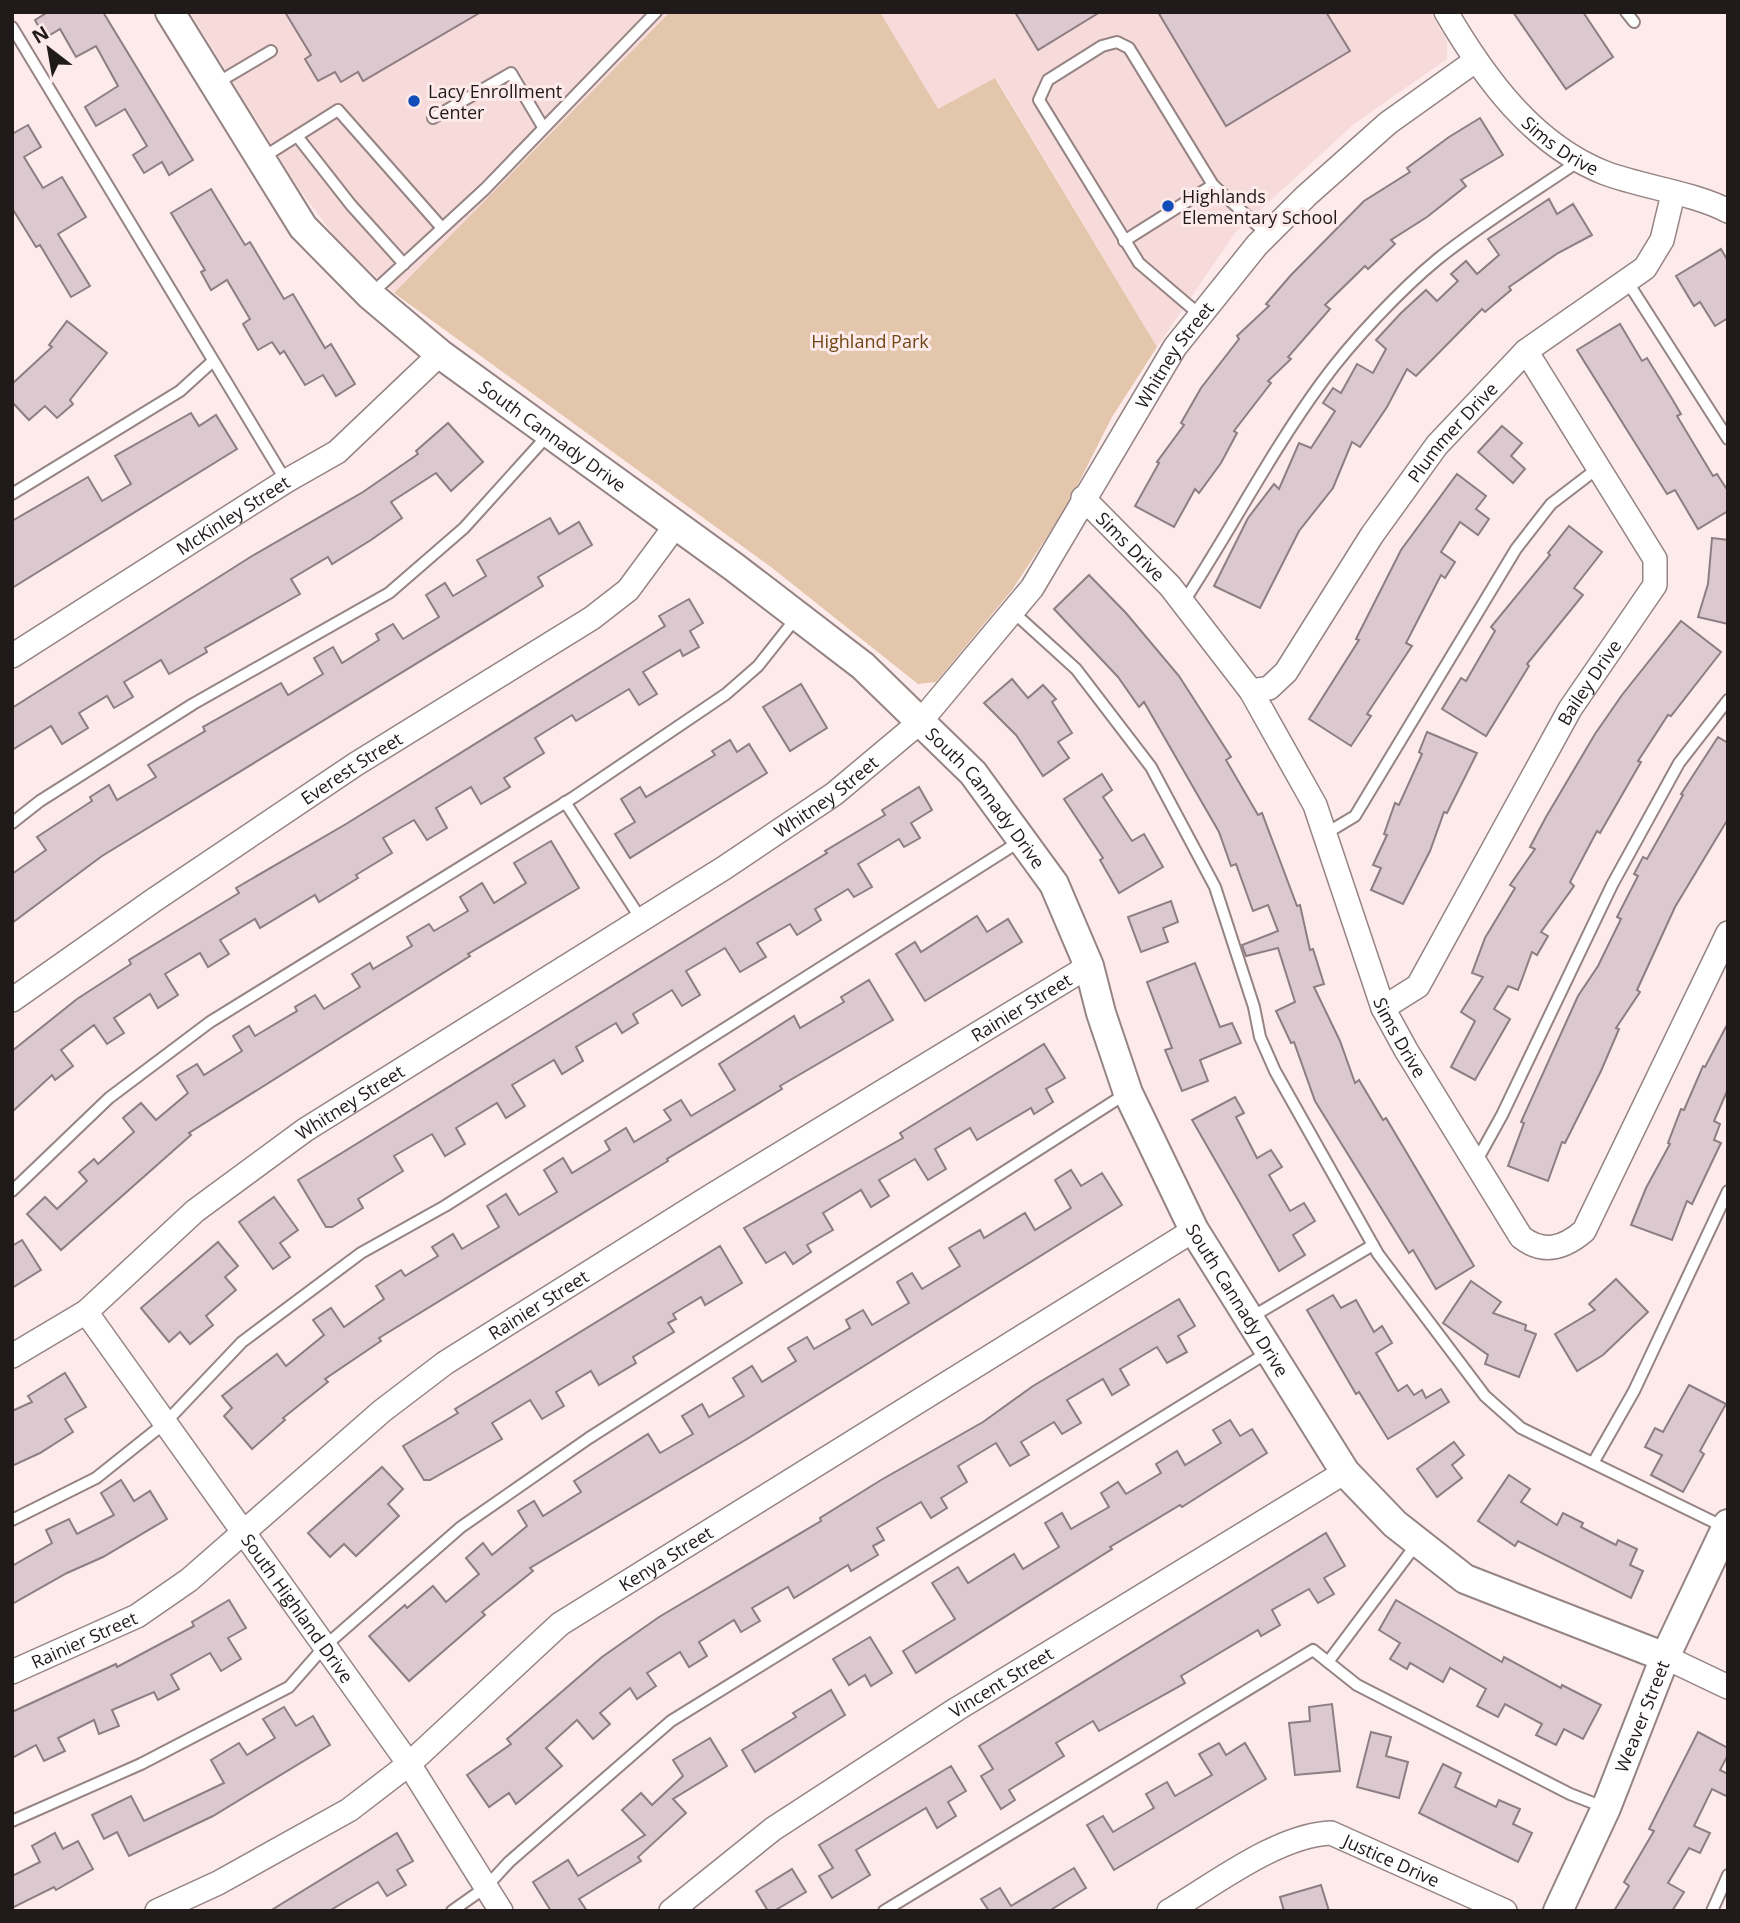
<svg xmlns="http://www.w3.org/2000/svg" width="1740" height="1923" font-family="'Open Sans',sans-serif">
  <rect width="100%" height="100%" fill="#fdeaea"/>
  <g fill="#f7dbda">
    <polygon points="190,12 670,12 394,293 341,245 299,189"/>
    <polygon points="880,12 1430,12 1447,41 1447,59 1354,124 1235,233 1157,347 996,78 938,110"/>
  </g>
  <polygon fill="#e3c6ab" points="670,12 880,12 938,109 995,78 1157,347 1112,417 1067,506 1012,590 936,682 918,684 771,567 394,293"/>
  <g fill="#dbc9cf" stroke="#8e7d83" stroke-width="2">
    <polygon points="48,12 103,12 193,160 169,175 162,162 144,173 133,155 147,146 125,109 96,126 85,107 118,86 96,46 76,57 60,29 45,38 35,20"/>
    <polygon points="285,12 481,12 363,81 358,72 341,82 335,72 318,81 305,59 311,55"/>
    <polygon points="1015,12 1100,12 1038,50"/>
    <polygon points="1158,12 1326,12 1350,51 1226,126"/>
    <polygon points="1513,12 1583,12 1613,57 1566,89"/>
    <polygon points="1480,118 1503,155 1461,180 1466,186 1427,217 1391,240 1395,244 1368,269 1365,266 1325,305 1330,309 1288,357 1291,359 1268,381 1271,383 1234,431 1237,433 1221,463 1199,493 1195,489 1174,527 1135,506 1159,463 1157,462 1184,425 1181,423 1201,388 1239,339 1237,336 1269,306 1266,304 1291,275 1364,201 1410,172 1407,168 1449,137"/>
    <polygon points="28,125 41,147 24,157 43,188 62,177 86,217 58,234 90,286 71,297 40,245 36,247 12,208 12,134"/>
    <polygon points="211,189 245,245 250,242 284,299 293,294 325,348 331,344 355,384 336,396 323,375 305,385 284,351 280,354 272,342 258,350 243,324 250,319 227,280 211,290 201,272 205,270 171,213"/>
    <polygon points="1549,199 1557,214 1573,204 1592,235 1558,253 1509,287 1511,290 1485,312 1482,309 1416,376 1407,369 1387,407 1360,447 1352,442 1333,488 1299,531 1260,608 1214,586 1248,518 1274,484 1279,489 1299,443 1311,448 1335,411 1323,403 1333,388 1341,393 1357,364 1373,373 1386,349 1376,340 1401,313 1426,290 1437,301 1458,281 1451,274 1466,261 1477,274 1499,255 1488,239"/>
    <polygon points="1721,249 1728,261 1728,318 1715,326 1700,302 1694,306 1676,276"/>
    <polygon points="67,321 107,353 70,400 73,404 57,418 45,406 29,420 12,402 12,384 52,347 49,345"/>
    <polygon points="1620,324 1642,361 1647,358 1671,397 1681,414 1677,416 1713,476 1717,474 1728,491 1728,511 1698,529 1675,490 1667,494 1577,350"/>
    <polygon points="191,413 199,426 216,415 237,449 12,588 12,521 88,477 102,501 131,484 115,456"/>
    <polygon points="448,423 483,462 451,491 436,473 391,502 402,518 371,540 332,564 328,557 291,579 300,594 205,648 207,652 169,674 161,660 124,682 133,697 114,708 107,696 79,713 88,728 62,744 51,726 12,750 12,708 252,556 363,492 418,454 416,451"/>
    <polygon points="1502,426 1522,443 1511,456 1525,469 1513,483 1478,452"/>
    <polygon points="1457,474 1486,496 1476,509 1489,519 1478,535 1460,522 1441,552 1455,562 1445,578 1441,575 1406,643 1412,646 1367,714 1371,716 1351,746 1309,719 1359,640 1356,639 1401,550"/>
    <polygon points="550,518 559,534 579,522 592,545 538,577 543,586 102,856 12,923 12,874 46,850 37,837 92,801 90,797 109,785 117,800 156,777 148,765 205,731 203,727 281,683 288,695 323,674 314,658 333,647 342,663 379,640 376,634 393,624 403,639 439,617 426,595 445,583 453,596 486,576 477,560"/>
    <polygon points="1569,526 1602,552 1574,588 1583,595 1527,664 1529,666 1486,736 1442,709 1461,678 1466,681 1495,631 1491,627 1550,555 1548,553"/>
    <polygon points="1712,538 1728,540 1728,624 1698,617 1708,584"/>
    <polygon points="1089,575 1126,613 1179,676 1231,757 1226,760 1258,815 1262,813 1297,906 1300,905 1310,950 1313,949 1324,984 1314,987 1340,1041 1355,1083 1359,1080 1383,1120 1386,1118 1474,1266 1436,1289 1413,1250 1409,1253 1315,1101 1294,1042 1291,1043 1276,1011 1295,1002 1278,948 1246,956 1242,945 1278,931 1268,905 1253,911 1236,864 1231,866 1219,832 1144,702 1139,707 1118,677 1054,609"/>
    <polygon points="689,599 703,623 690,631 699,647 683,656 680,650 643,672 657,694 639,705 629,689 576,721 572,715 535,738 544,753 504,778 510,787 481,804 471,787 436,808 447,828 427,840 414,820 383,838 392,853 356,875 358,878 319,902 315,895 260,928 255,919 220,940 229,954 208,967 200,953 165,974 178,995 158,1008 150,994 114,1018 124,1033 107,1044 94,1025 61,1050 73,1066 55,1080 52,1075 12,1112 12,1051 77,999 131,964 129,960 239,893 236,888 346,824 665,626 659,616"/>
    <polygon points="1681,621 1721,652 1671,716 1668,715 1638,761 1641,762 1600,833 1597,831 1570,882 1574,886 1541,932 1548,936 1537,955 1532,952 1518,990 1508,986 1494,1009 1510,1019 1475,1080 1451,1067 1475,1021 1461,1012 1483,977 1472,973 1485,938 1515,888 1510,885 1535,849 1530,847 1546,817 1595,734 1622,695"/>
    <polygon points="1012,679 1028,698 1043,685 1056,699 1052,702 1072,733 1058,742 1069,758 1043,776 1016,735 984,703"/>
    <polygon points="801,684 827,728 790,751 763,707"/>
    <polygon points="1427,732 1477,753 1447,813 1444,812 1430,851 1403,904 1371,890 1381,868 1373,865 1387,835 1384,834 1395,803 1399,805 1422,754 1419,752"/>
    <polygon points="1718,737 1728,743 1728,819 1675,907 1637,990 1640,992 1616,1028 1619,1029 1601,1071 1565,1143 1562,1142 1548,1181 1508,1166 1524,1123 1521,1122 1578,996 1598,966 1621,919 1617,917 1638,876 1634,874 1643,857 1647,859 1683,795 1681,794"/>
    <polygon points="730,740 737,752 749,744 767,773 630,858 615,834 635,822 621,799 640,787 646,797 715,755 712,751"/>
    <polygon points="1102,774 1112,790 1103,797 1132,841 1144,834 1163,867 1119,893 1100,860 1103,858 1064,799"/>
    <polygon points="919,787 932,810 911,823 920,838 904,847 899,839 858,864 872,887 854,897 848,889 815,909 821,920 797,935 790,924 757,943 766,957 740,972 725,948 686,971 700,995 682,1006 672,990 633,1014 638,1023 622,1033 616,1023 576,1047 583,1061 562,1074 554,1060 512,1085 525,1106 506,1118 497,1103 456,1128 465,1144 445,1156 432,1134 394,1156 403,1171 358,1199 363,1208 332,1227 326,1227 298,1180 827,853 825,851 885,815 882,810"/>
    <polygon points="551,841 579,888 468,954 470,956 189,1133 191,1135 61,1250 27,1214 45,1197 57,1209 87,1181 79,1172 94,1159 98,1164 134,1132 123,1118 141,1103 156,1120 188,1093 177,1076 197,1064 204,1075 242,1051 233,1036 249,1026 255,1036 297,1011 295,1007 315,995 324,1009 360,987 352,974 370,963 373,969 412,946 407,937 429,924 434,931 468,911 460,897 482,883 494,903 526,883 514,863"/>
    <polygon points="1171,901 1178,922 1163,928 1168,942 1141,952 1128,917"/>
    <polygon points="977,916 987,932 1008,919 1022,942 925,1001 896,954 915,942 921,952"/>
    <polygon points="1195,963 1220,1027 1232,1023 1241,1043 1200,1060 1208,1081 1182,1091 1165,1050 1172,1048 1147,982"/>
    <polygon points="869,980 893,1020 780,1086 782,1089 667,1159 668,1161 379,1338 381,1341 325,1379 328,1382 283,1418 285,1420 252,1449 224,1416 232,1408 222,1396 277,1354 286,1366 324,1335 313,1320 331,1308 344,1327 384,1299 376,1286 401,1270 405,1276 438,1256 432,1247 453,1234 462,1249 499,1227 487,1206 506,1194 519,1215 557,1192 544,1170 563,1158 572,1173 610,1150 605,1141 626,1128 634,1142 671,1120 664,1110 681,1100 691,1116 735,1090 719,1064 794,1016 800,1028 844,1002 841,997"/>
    <polygon points="1728,1023 1728,1089 1714,1121 1720,1124 1714,1140 1721,1143 1692,1204 1687,1201 1672,1240 1631,1225 1646,1188 1670,1144 1668,1143 1681,1109 1684,1110 1703,1066 1705,1067"/>
    <polygon points="1044,1044 1065,1078 1046,1089 1053,1102 1034,1114 1031,1108 977,1140 970,1128 935,1149 946,1169 928,1180 915,1159 879,1180 889,1196 871,1207 861,1190 823,1213 833,1230 807,1245 811,1252 793,1264 785,1252 766,1263 744,1228 903,1138 900,1133"/>
    <polygon points="1235,1097 1244,1113 1236,1117 1257,1158 1271,1150 1282,1167 1269,1175 1290,1211 1304,1203 1315,1221 1293,1235 1305,1255 1279,1271 1192,1120"/>
    <polygon points="1071,1170 1081,1186 1102,1173 1122,1205 747,1439 530,1568 533,1571 482,1612 485,1615 409,1681 369,1636 405,1605 407,1608 433,1586 446,1602 479,1574 466,1558 483,1543 492,1555 527,1526 518,1511 534,1501 543,1516 581,1492 574,1481 648,1434 660,1453 693,1434 682,1416 702,1404 709,1417 744,1396 733,1378 752,1366 762,1382 796,1361 788,1348 807,1337 814,1349 850,1328 846,1320 863,1310 872,1325 909,1303 897,1282 912,1273 922,1289 960,1266 949,1248 980,1230 984,1238 1025,1213 1035,1230 1071,1208 1055,1180"/>
    <polygon points="274,1197 298,1230 280,1243 290,1257 273,1269 239,1222"/>
    <polygon points="22,1240 41,1270 12,1288 12,1246"/>
    <polygon points="218,1242 238,1266 225,1277 236,1290 206,1316 213,1325 190,1344 180,1332 169,1342 141,1308"/>
    <polygon points="720,1246 742,1283 705,1305 701,1297 673,1314 676,1319 668,1323 674,1332 633,1357 636,1363 599,1385 591,1371 556,1392 564,1406 542,1419 530,1400 492,1423 502,1439 430,1480 424,1480 403,1446 458,1413 455,1409"/>
    <polygon points="1616,1279 1648,1312 1603,1355 1577,1371 1555,1334 1595,1310 1589,1304"/>
    <polygon points="1471,1281 1501,1302 1493,1313 1526,1325 1525,1330 1536,1334 1519,1377 1485,1364 1488,1355 1443,1323"/>
    <polygon points="1333,1295 1341,1308 1356,1300 1374,1332 1382,1326 1392,1343 1376,1353 1398,1391 1407,1385 1414,1395 1422,1390 1426,1398 1441,1389 1449,1402 1388,1439 1359,1392 1356,1394 1307,1310"/>
    <polygon points="1179,1299 1195,1326 1178,1336 1187,1352 1167,1363 1157,1347 1120,1369 1129,1385 1112,1395 1103,1379 1067,1400 1081,1423 1062,1434 1054,1422 1021,1442 1029,1455 1010,1466 996,1443 958,1466 967,1482 941,1498 947,1508 931,1518 921,1502 877,1528 884,1540 873,1546 878,1555 851,1571 848,1565 794,1598 788,1587 752,1608 760,1621 741,1632 734,1620 699,1642 707,1656 689,1667 680,1652 647,1673 656,1686 637,1699 630,1688 600,1713 610,1724 593,1739 577,1720 546,1748 562,1766 516,1804 509,1793 489,1807 467,1775 511,1744 507,1739 602,1657 659,1617 821,1521 820,1518 881,1480 983,1422 1033,1386"/>
    <polygon points="65,1373 86,1407 65,1419 73,1432 40,1453 12,1466 12,1411 32,1402 28,1396"/>
    <polygon points="1689,1385 1726,1404 1700,1451 1704,1454 1683,1492 1651,1475 1662,1455 1645,1447 1655,1428 1663,1432"/>
    <polygon points="1230,1420 1240,1436 1252,1429 1267,1453 1182,1507 1180,1505 1110,1547 1112,1549 916,1673 903,1651 955,1619 932,1583 958,1567 968,1583 1014,1554 1023,1569 1059,1547 1045,1523 1062,1513 1071,1529 1109,1507 1101,1493 1118,1482 1126,1494 1161,1473 1156,1464 1177,1451 1185,1465 1221,1443 1213,1430"/>
    <polygon points="1454,1442 1464,1455 1452,1465 1462,1478 1437,1497 1417,1469"/>
    <polygon points="382,1467 403,1489 388,1504 399,1516 356,1556 344,1544 330,1557 308,1533"/>
    <polygon points="1509,1475 1530,1489 1521,1502 1557,1525 1563,1513 1583,1523 1581,1527 1616,1545 1618,1540 1637,1549 1630,1565 1643,1571 1631,1598 1518,1541 1515,1546 1478,1521"/>
    <polygon points="121,1480 134,1501 150,1491 167,1519 103,1557 67,1573 12,1604 12,1566 52,1543 46,1530 69,1519 77,1534 114,1515 101,1493"/>
    <polygon points="1326,1533 1345,1566 1324,1578 1334,1594 1318,1603 1309,1589 1272,1610 1280,1625 1261,1636 1258,1630 1181,1676 1185,1683 1099,1731 1093,1721 1056,1743 1064,1756 1009,1790 1015,1800 1001,1809 981,1776 993,1769 979,1746"/>
    <polygon points="229,1600 246,1628 228,1638 241,1659 221,1671 210,1653 171,1675 179,1689 158,1700 154,1692 112,1710 119,1726 99,1734 94,1720 58,1738 65,1751 44,1761 36,1745 12,1758 12,1712 116,1664 117,1667 194,1626 192,1622"/>
    <polygon points="1396,1600 1502,1662 1504,1657 1561,1688 1562,1685 1601,1705 1583,1739 1564,1729 1556,1745 1536,1735 1542,1724 1505,1704 1498,1717 1477,1706 1486,1689 1450,1668 1443,1682 1410,1663 1407,1669 1390,1659 1400,1643 1379,1630"/>
    <polygon points="870,1637 892,1673 871,1686 865,1675 849,1685 833,1659"/>
    <polygon points="831,1690 845,1715 755,1772 742,1750 796,1717 793,1713"/>
    <polygon points="1332,1704 1340,1771 1295,1775 1289,1723 1310,1721 1309,1707"/>
    <polygon points="284,1707 296,1726 313,1716 330,1745 213,1816 129,1856 117,1832 104,1839 92,1815 131,1796 144,1821 224,1783 211,1760 239,1743 247,1755 275,1738 263,1719"/>
    <polygon points="1371,1732 1391,1737 1386,1756 1408,1762 1399,1798 1357,1787"/>
    <polygon points="1698,1732 1728,1748 1728,1755 1720,1770 1728,1774 1728,1797 1712,1789 1694,1826 1710,1833 1700,1853 1689,1848 1668,1883 1684,1892 1672,1911 1614,1911 1629,1886 1624,1882 1654,1831 1649,1829"/>
    <polygon points="710,1738 727,1766 673,1799 686,1813 638,1857 641,1861 579,1899 587,1911 551,1911 533,1882 568,1860 578,1876 645,1835 622,1810 641,1793 652,1805 683,1776 673,1760"/>
    <polygon points="1219,1743 1226,1755 1245,1743 1266,1779 1114,1870 1087,1825 1103,1816 1113,1832 1154,1808 1146,1794 1167,1782 1175,1796 1212,1775 1199,1754"/>
    <polygon points="1443,1764 1461,1773 1455,1787 1496,1807 1499,1800 1520,1809 1513,1824 1532,1833 1518,1862 1419,1813"/>
    <polygon points="951,1766 966,1791 948,1802 956,1816 937,1828 926,1808 856,1850 870,1875 832,1898 819,1876 833,1868 819,1845"/>
    <polygon points="55,1833 63,1849 78,1841 93,1869 56,1890 54,1887 12,1908 12,1876 40,1862 32,1846"/>
    <polygon points="397,1833 413,1861 397,1870 406,1885 387,1896 378,1882 329,1911 270,1911"/>
    <polygon points="1074,1868 1086,1888 1049,1911 989,1911 981,1899 1000,1888 1011,1906"/>
    <polygon points="792,1869 806,1892 774,1911 768,1911 756,1891"/>
    <polygon points="1321,1885 1329,1911 1284,1911 1280,1897"/>
  </g>
  <g fill="none" stroke-linecap="round" stroke-linejoin="round">
    <defs>
      <g id="service">
        <polyline points="1626,12 1634,22"/>
        <polyline points="12,27 286,481"/>
        <polyline points="217,83 271,51"/>
        <polyline points="433,118 511,73 543,127"/>
        <polyline points="297,136 351,205 404,264"/>
        <polyline points="262,158 338,110 442,228"/>
        <polyline points="1124,241 1213,185"/>
        <polyline points="1627,281 1728,439"/>
        <polyline points="372,293 485,189 656,12"/>
        <polyline points="1200,315 1139,263 1039,100 1048,80 1102,46 1117,42 1129,48 1213,185 1268,235"/>
        <polyline points="12,494 180,391 213,361"/>
        <path d="M1183 603C1231 530 1270 453 1322 382 1351 342 1401 289 1439 258 1483 223 1532 193 1579 161"/>
        <polyline points="1012,611 1076,669 1151,767 1215,887 1254,1007 1260,1037 1275,1071 1378,1254 1485,1396 1521,1428 1724,1527"/>
        <polyline points="565,802 641,919"/>
        <polyline points="12,823 40,801 193,704 389,593 464,528 548,435"/>
        <polyline points="1325,834 1355,816 1516,549 1551,504 1598,468"/>
        <polyline points="1476,1162 1502,1115 1612,885 1679,763 1728,700"/>
        <polyline points="12,1191 109,1098 210,1022 574,797 726,694 758,666 796,618"/>
        <polyline points="1250,1318 1373,1245"/>
        <polyline points="1593,1463 1634,1391 1728,1191"/>
        <polyline points="12,1520 96,1478 165,1423 242,1342 361,1253 445,1206 1022,840"/>
        <polyline points="1328,1662 1418,1542"/>
        <polyline points="12,1821 141,1764 289,1687 325,1646 461,1527 589,1438 1127,1093"/>
        <polyline points="452,1911 486,1887 509,1862 671,1721 1270,1351"/>
        <polyline points="884,1911 1313,1650 1357,1685 1570,1794 1606,1808"/>
        <polyline points="1712,1911 1728,1875"/>
      </g>
      <g id="minor">
        <path id="s1" d="M1446 12C1484 77 1532 144 1605 173 1642 187 1694 193 1728 211"/>
        <path id="s2" d="M1083 498 1170 586 1251 691 1315 805 1383 1008 1406 1050 1521 1237C1544 1255 1564 1248 1584 1231L1728 933"/>
        <path id="s3" d="M12 656 286 481 337 452 440 354"/>
        <path id="s4" d="M1251 691 1269 688 1286 672 1372 535 1437 445 1526 351 1645 268 1662 240 1673 194"/>
        <path id="s5" d="M12 1000 154 900 356 764 592 618 628 590 676 525"/>
        <path id="s6" d="M1383 1008 1418 986 1570 709 1655 585V559L1526 351"/>
        <path id="s7" d="M86 1312 409 1764 501 1911"/>
        <path id="s8" d="M12 1356 86 1312 195 1211 305 1130 724 868 834 794 920 722 1032 588 1175 347 1257 245 1306 196 1388 123 1475 61"/>
        <polyline points="1665,1657 1728,1687"/>
        <path id="s9" d="M12 1672 137 1616 189 1580 382 1411 445 1363 711 1196 1089 966"/>
        <path id="s10" d="M157 1911 218 1883 349 1810 409 1764 560 1624 1194 1230"/>
        <path id="s11" d="M671 1911 773 1829 957 1709 1345 1472"/>
        <path id="s12" d="M1169 1911C1215 1884 1278 1835 1331 1833L1505 1911"/>
      </g>
      <g id="tertiary">
        <path id="s13" d="M170 12 303 227 370 295 440 354 734 567 863 666 973 773 1054 884 1089 966 1101 1013 1128 1093 1194 1230 1345 1472 1395 1524 1465 1579 1665 1657"/>
        <path id="s14" d="M1558 1911 1606 1808 1665 1657 1728 1524"/>
      </g>
    </defs>
    <use href="#service" stroke="#958483" stroke-width="14"/>
    <use href="#minor" stroke="#958483" stroke-width="26"/>
    <use href="#tertiary" stroke="#958483" stroke-width="32"/>
    <use href="#service" stroke="#fff" stroke-width="10"/>
    <use href="#minor" stroke="#fff" stroke-width="23"/>
    <use href="#tertiary" stroke="#fff" stroke-width="28"/>
  </g>
  <g fill="#124eb9" stroke="#fdeaea" stroke-width="2.5">
    <circle cx="414" cy="101" r="7"/>
    <circle cx="1168" cy="206" r="7"/>
  </g>
  <g text-anchor="middle" dominant-baseline="central" stroke-width="6" stroke-linejoin="round" paint-order="stroke">
    <g font-size="18" fill="#211a1a" stroke="#fdeaea" text-anchor="start">
      <text x="428" y="91">Lacy Enrollment<tspan x="428" dy="21">Center</tspan></text>
      <text x="1182" y="196">Highlands<tspan x="1182" dy="21">Elementary School</tspan></text>
    </g>
    <g font-size="18" fill="#211a1a" stroke="#fdeaea">
      <text stroke="none"><textPath href="#s1" startOffset="178">Sims Drive</textPath></text>
      <text stroke="none"><textPath href="#s8" startOffset="1558">Whitney Street</textPath></text>
      <text stroke="none"><textPath href="#s4" startOffset="334">Plummer Drive</textPath></text>
      <text stroke="none"><textPath href="#s13" startOffset="579">South Cannady Drive</textPath></text>
      <text stroke="none"><textPath href="#s3" startOffset="262">McKinley Street</textPath></text>
      <text stroke="none"><textPath href="#s2" startOffset="68">Sims Drive</textPath></text>
      <text stroke="none"><textPath href="#s6" startOffset="390">Bailey Drive</textPath></text>
      <text stroke="none"><textPath href="#s5" startOffset="411">Everest Street</textPath></text>
      <text stroke="none"><textPath href="#s8" startOffset="990">Whitney Street</textPath></text>
      <text stroke="none"><textPath href="#s13" startOffset="1146">South Cannady Drive</textPath></text>
      <text stroke="none"><textPath href="#s9" startOffset="1213">Rainier Street</textPath></text>
      <text stroke="none"><textPath href="#s2" startOffset="635">Sims Drive</textPath></text>
      <text stroke="none"><textPath href="#s8" startOffset="424">Whitney Street</textPath></text>
      <text stroke="none"><textPath href="#s13" startOffset="1713">South Cannady Drive</textPath></text>
      <text stroke="none"><textPath href="#s9" startOffset="646">Rainier Street</textPath></text>
      <text stroke="none"><textPath href="#s10" startOffset="623">Kenya Street</textPath></text>
      <text stroke="none"><textPath href="#s7" startOffset="364">South Highland Drive</textPath></text>
      <text stroke="none"><textPath href="#s9" startOffset="79">Rainier Street</textPath></text>
      <text stroke="none"><textPath href="#s11" startOffset="402">Vincent Street</textPath></text>
      <text stroke="none"><textPath href="#s14" startOffset="212">Weaver Street</textPath></text>
      <text stroke="none"><textPath href="#s12" startOffset="248">Justice Drive</textPath></text>
    </g>
    <g font-size="18" fill="#714715" stroke="#fdeaea">
      <text x="870" y="341">Highland Park</text>
    </g>
  </g>
  <rect width="1740" height="1923" fill="none" stroke="#211a1a" stroke-width="28"/>
  <g transform="translate(49 49) rotate(329)" stroke="#fdeaea" stroke-width="5" paint-order="stroke">
  <path d="M0-5L12 26L0 18L-12 26Z" fill="#211a1a"/>
  <text y="-10" font-size="19" font-weight="bold" text-anchor="middle" fill="#211a1a">N</text>
  </g>
</svg>
